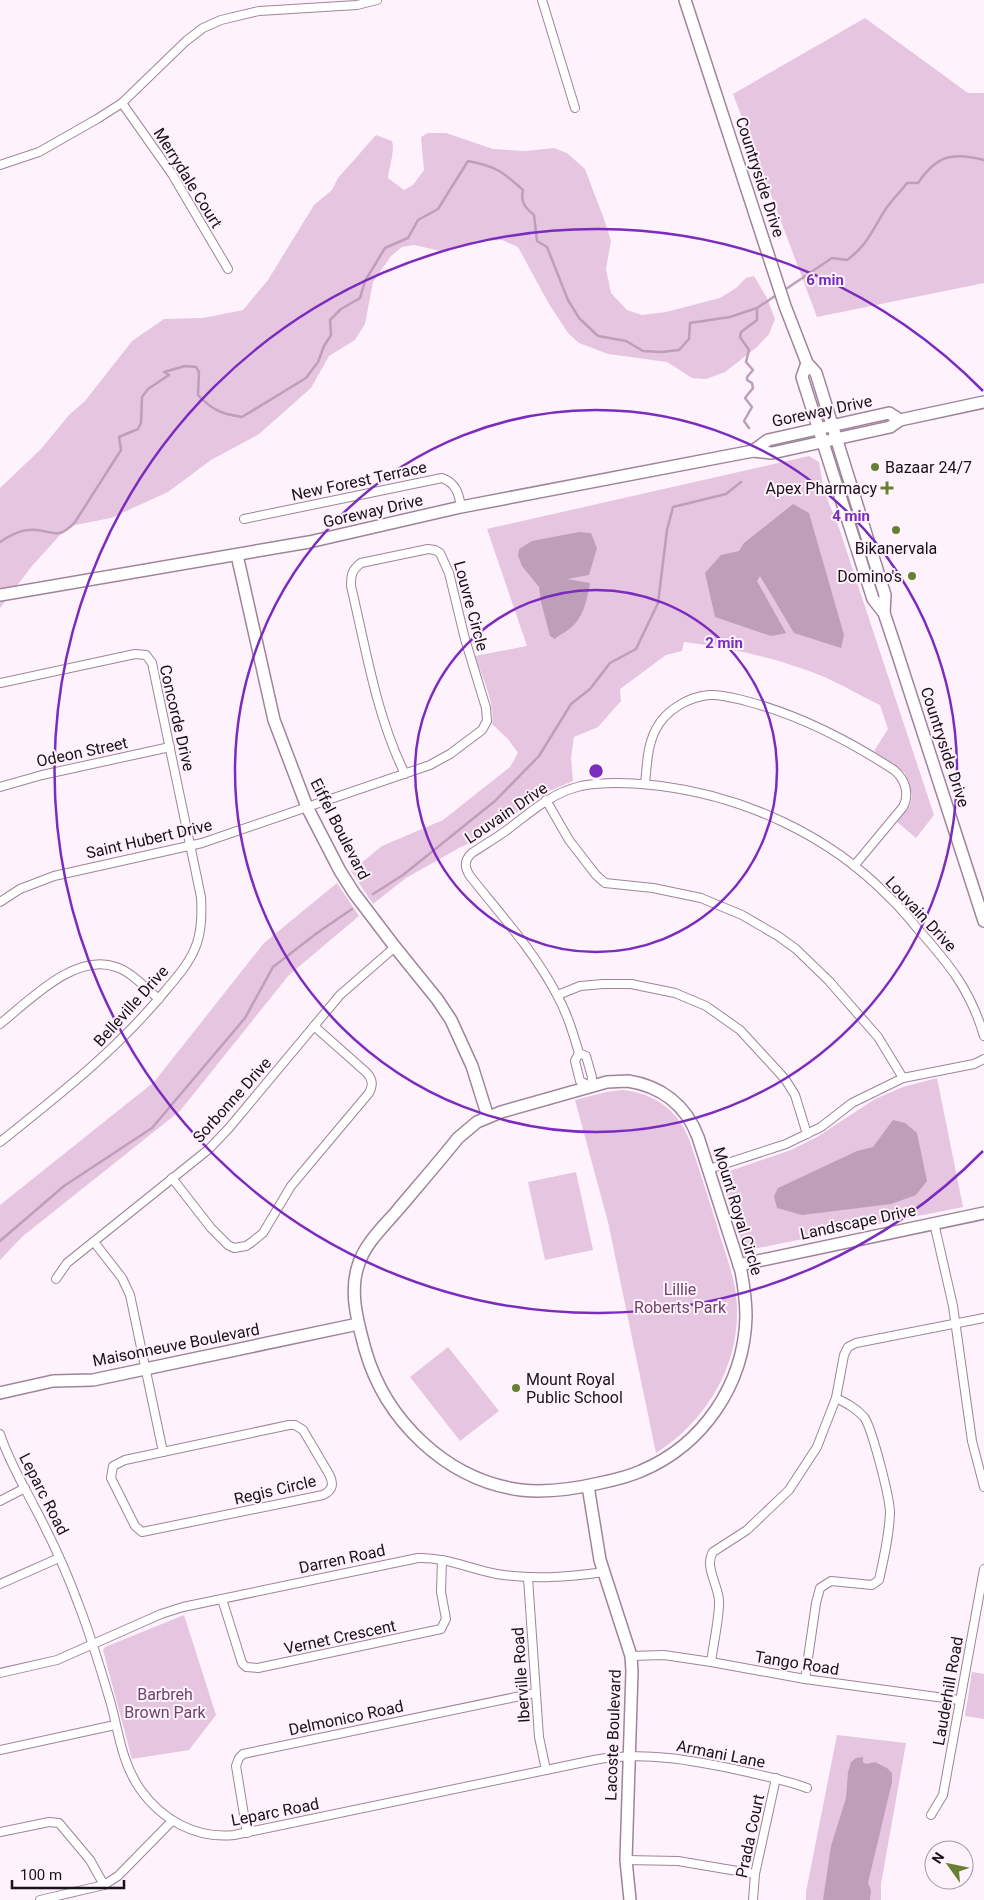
<svg xmlns="http://www.w3.org/2000/svg" width="984" height="1900" font-family="Roboto,sans-serif">
  <rect width="100%" height="100%" fill="#fef2fc"/>
  <g fill="#e6c5e0">
    <polygon points="865,18 968,93 984,93 984,283 817,317 733,94"/>
    <path d="M428 133H446L493 149 525 151 554 148 567 153 585 169 604 219 611 241 606 269 611 293 627 310 642 315 666 312 720 298 736 288 746 278 754 276 767 298 775 319 769 334 757 347 725 372 706 379 692 378 667 362 608 354 579 343 568 333 549 304 518 247 502 240 476 241 440 251 414 245 402 247 391 256 373 282 365 324 355 340 329 356 311 388 259 434 211 460 168 492 111 518 75 525 60 535 32 566 0 608V488L41 449 69 415 85 401 132 341 164 319 203 318 243 310 268 280 314 205 332 190 338 178 376 135 392 141C395 153 389 166 388 178L404 190 413 185 424 170 421 137Z"/>
    <path d="M809 456 819 462 824 491 839 528 934 815 916 838 897 822 910 805 912 796 909 786 905 773 874 751 888 729 880 705C861 696 841 684 822 676 777 658 731 648 684 642L682 651 666 655 620 689 621 701 598 727 574 737 571 758 573 781 542 794 499 826 475 841 459 848 406 878 373 904 351 871 382 846 443 820 510 767 518 753 508 739 492 724C495 702 482 677 475 656L527 646 487 529Z"/>
    <polygon points="337,883 359,916 289,975 180,1111 23,1236 0,1260 0,1205 154,1082 264,943"/>
    <polygon points="937,1078 963,1207 748,1250 744,1248 721,1178 724,1173 791,1150 817,1137 875,1099 903,1087"/>
    <path d="M622 1090C654 1093 678 1110 689 1139 699 1168 708 1197 717 1226 723 1247 731 1267 735 1288 746 1355 711 1418 656 1453L608 1222 575 1100 606 1092Z"/>
    <polygon points="576,1172 593,1250 545,1260 528,1182"/>
    <polygon points="448,1347 499,1411 460,1441 410,1377"/>
    <polygon points="184,1615 216,1715 189,1750 132,1759 103,1650 105,1647"/>
    <polygon points="972,1672 984,1674 984,1719 965,1716"/>
    <polygon points="837,1735 906,1743 881,1884 881,1900 806,1900 806,1892"/>
  </g>
  <g fill="#bf9eb9">
    <polygon points="793,504 809,513 844,635 841,648 794,633 760,576 757,581 786,633 771,636 715,617 705,573 721,555 739,551 744,543"/>
    <path d="M579 532 591 533 597 548 589 575 567 579 590 583C587 600 583 620 568 630 563 634 560 634 555 639L550 636 541 602 539 587 522 566 518 556 519 549 532 541Z"/>
    <polygon points="893,1120 905,1123 917,1133 927,1181 916,1195 891,1204 802,1215 777,1208 774,1196 778,1188 857,1151 873,1147"/>
    <polygon points="863,1757 863,1762 866,1764 875,1762 887,1768 892,1773 892,1782 868,1883 871,1890 870,1900 823,1900 831,1846 846,1798 848,1772 851,1762 856,1758"/>
  </g>
  <g fill="none" stroke-linecap="round" stroke-linejoin="round">
    <g stroke="#bf9eb9" stroke-width="2.5">
      <path d="M783 291 832 258 847 260C868 245 873 228 887 207 893 199 901 191 907 183H918C937 155 952 152 984 160"/>
      <polyline points="749,428 744,421 752,407 745,398 753,388 752,383 747,380 747,377 753,370 746,362 749,350 740,337 741,332 757,320 757,308"/>
      <path d="M0 542C7 537 20 530 29 530 51 528 56 543 75 522L121 450 119 437 138 429 141 423 142 397 148 389 169 375 164 372 185 366 196 367 199 372 198 395C212 410 222 414 242 417L306 378 318 362 324 346 331 335 330 320 341 309 360 298 365 281 385 248 408 238 418 220 438 209 468 161C495 166 502 171 523 190 520 201 525 208 534 215L537 241 547 247 568 300 579 318 598 336 626 341 643 351 662 352 679 350 689 339 690 323 730 317 757 308 778 294"/>
      <polyline points="373,894 403,875 495,801 539,756 571,704 590,689 610,663 636,649 658,603 667,530 673,507 726,494 741,482"/>
      <polyline points="0,1241 64,1186 152,1128 245,1018 273,967 317,933 352,909"/>
    </g>
    <defs>
      <g id="street">
        <polyline points="542,0 575,108"/>
        <polyline points="122,103 172,174 228,269"/>
        <polyline points="0,165 39,152 97,119 122,103 186,41 203,28 221,20 259,11 357,5 377,0"/>
        <path d="M244 519 442 478C456 483 459 494 461 507"/>
        <path d="M0 683 135 654 146 655 152 663 201 897C202 913 202 928 197 943 191 961 178 976 166 990 118 1049 59 1095 0 1142"/>
        <path d="M645 784C647 765 647 746 656 729 666 710 688 697 709 695 721 694 734 698 746 701 799 715 848 740 894 770 905 779 910 794 903 807L854 866"/>
        <polyline points="0,787 42,775 170,747"/>
        <polyline points="546,800 569,840 596,875 605,883 653,888 701,898 742,915 778,936 796,949 829,981 878,1037 903,1078"/>
        <path d="M0 902 20 889 54 876 202 843 430 765 450 754 482 730 487 721 486 708 465 639 449 573 440 553 435 550 428 549 361 563C352 570 351 574 351 586 366 649 376 715 405 774"/>
        <polyline points="558,995 580,986 603,984 631,984 675,993 706,1006 740,1030 785,1079 795,1095 807,1134"/>
        <path d="M0 1024C29 1001 75 952 116 967 132 972 146 989 159 999"/>
        <path d="M579 1053 586 1056 592 1077 591 1087 580 1081 575 1061 579 1053C573 1033 567 1013 557 995 534 951 500 914 470 876 464 867 464 860 472 853 484 845 496 838 507 830 531 812 551 793 581 786 607 781 636 783 661 786 745 797 829 835 889 897 899 906 908 917 917 928 949 964 970 989 984 1036"/>
        <polyline points="709,1169 786,1144 821,1127 852,1103 903,1078 974,1064 984,1059"/>
        <path d="M172 1178 211 1228 228 1245 234 1248 246 1246 252 1242 263 1233 291 1186 369 1093C373 1085 373 1080 367 1073L314 1026"/>
        <polyline points="934,1223 953,1306 972,1441 984,1487"/>
        <polyline points="94,1242 122,1278 130,1295 163,1452"/>
        <polyline points="56,1279 67,1263 209,1149 229,1128 340,995 395,947"/>
        <path d="M289 1425H295L303 1430 329 1474C334 1484 333 1490 323 1495L142 1532 135 1526 111 1478 113 1466 125 1460Z"/>
        <path d="M0 1434C8 1459 22 1483 34 1506 51 1538 66 1570 78 1603 91 1636 101 1670 111 1704 119 1734 122 1763 140 1789 162 1820 196 1839 234 1835L594 1760C644 1751 693 1760 743 1771 764 1776 786 1780 807 1788"/>
        <polyline points="0,1501 25,1488"/>
        <polyline points="528,1578 539,1737 546,1770"/>
        <polyline points="0,1584 59,1558"/>
        <polyline points="222,1599 242,1663 246,1667 258,1668 441,1629 446,1619 441,1592 442,1560"/>
        <polyline points="631,1656 664,1655 711,1662 805,1679 959,1700"/>
        <path d="M711 1662C713 1646 720 1615 719 1600 718 1585 704 1566 713 1552L747 1530 789 1490 817 1447 836 1398 844 1355 848 1347 856 1343 984 1318"/>
        <path d="M0 1673 57 1660 161 1614 183 1607 418 1558C446 1557 470 1569 497 1574 533 1580 568 1577 604 1572"/>
        <path d="M805 1679 816 1603 820 1588 831 1581 872 1585 879 1580C884 1558 889 1536 890 1513 890 1498 872 1428 864 1417 856 1408 846 1403 836 1398"/>
        <polyline points="0,1750 115,1725"/>
        <polyline points="931,1815 943,1795 984,1569"/>
        <polyline points="0,1832 49,1822 59,1823 90,1860 104,1885"/>
        <polyline points="247,1833 236,1766 239,1758 243,1754 535,1693"/>
        <polyline points="626,1860 678,1861 755,1874"/>
        <polyline points="40,1900 104,1885 118,1876 172,1821"/>
        <polyline points="753,1900 755,1874 776,1778"/>
      </g>
      <g id="secondary">
        <polyline points="685,0 785,306 807,363 816,373 885,595 884,613"/>
        <polyline points="807,363 802,377 873,599 884,613 895,646 984,921"/>
        <polyline points="753,451 768,440 889,413 900,420"/>
        <polyline points="237,555 274,720 307,807 340,871 354,893 395,947 437,999 451,1020 472,1066 488,1117"/>
        <polyline points="0,595 309,542 461,507 753,451 772,453 890,427 900,420 984,402"/>
        <path d="M628 1081C661 1086 686 1105 698 1137L741 1271C744 1287 746 1302 746 1317 744 1385 703 1445 641 1471 628 1477 614 1480 600 1483 574 1489 548 1493 521 1490 446 1480 385 1420 365 1349 358 1323 349 1293 358 1266 364 1245 382 1228 396 1212 417 1187 438 1163 458 1138L477 1122 501 1112 607 1082Z"/>
        <polyline points="739,1265 984,1213"/>
        <polyline points="0,1393 53,1381 93,1380 358,1324"/>
        <polyline points="588,1486 600,1560 631,1656 632,1671 626,1860 630,1900"/>
      </g>
    </defs>
    <use href="#street" stroke="#9f849a" stroke-width="10"/>
    <use href="#secondary" stroke="#9f849a" stroke-width="14"/>
    <use href="#street" stroke="#fff" stroke-width="8"/>
    <use href="#secondary" stroke="#fff" stroke-width="11"/>
  </g>
  <g fill="none" stroke="#7b2cbf" stroke-width="2.5">
    <circle cx="596" cy="771" r="181"/>
    <circle cx="596" cy="771" r="361"/>
    <path d="M983 1151A542 542 0 1 1 983 391"/>
  </g>
  <g fill="#678033" stroke="#fef2fc" stroke-width="2">
    <circle cx="875" cy="467" r="5"/>
    <path d="M884.5 480.5h5v5h5v5h-5v5h-5v-5h-5v-5h5z"/>
    <circle cx="896" cy="530" r="5"/>
    <circle cx="912" cy="576" r="5"/>
    <circle cx="516" cy="1388" r="5"/>
  </g>
  <g text-anchor="middle" dominant-baseline="central" stroke-width="4" stroke-linejoin="round" paint-order="stroke">
    <g font-size="16" fill="#1b111a" stroke="#fef2fc">
      <text transform="translate(760 177) rotate(72)">Countryside Drive</text>
      <text transform="translate(188 178) rotate(58)">Merrydale Court</text>
      <text transform="translate(822 411) rotate(-12)">Goreway Drive</text>
      <text transform="translate(359 481) rotate(-12)">New Forest Terrace</text>
      <text transform="translate(373 511) rotate(-13)">Goreway Drive</text>
      <text transform="translate(471 606) rotate(75)">Louvre Circle</text>
      <text transform="translate(177 718) rotate(77)">Concorde Drive</text>
      <text transform="translate(945 747) rotate(72)">Countryside Drive</text>
      <text transform="translate(82 752) rotate(-12)">Odeon Street</text>
      <text transform="translate(506 813) rotate(-34)">Louvain Drive</text>
      <text transform="translate(340 829) rotate(63)">Eiffel Boulevard</text>
      <text transform="translate(149 839) rotate(-13)">Saint Hubert Drive</text>
      <text transform="translate(921 914) rotate(47)">Louvain Drive</text>
      <text transform="translate(131 1006) rotate(-48)">Belleville Drive</text>
      <text transform="translate(232 1100) rotate(-48)">Sorbonne Drive</text>
      <text transform="translate(738 1211) rotate(73)">Mount Royal Circle</text>
      <text transform="translate(858 1222) rotate(-12)">Landscape Drive</text>
      <text transform="translate(176 1345) rotate(-11)">Maisonneuve Boulevard</text>
      <text transform="translate(275 1490) rotate(-13)">Regis Circle</text>
      <text transform="translate(44 1494) rotate(63)">Leparc Road</text>
      <text transform="translate(342 1559) rotate(-12)">Darren Road</text>
      <text transform="translate(340 1637) rotate(-12)">Vernet Crescent</text>
      <text transform="translate(797 1663) rotate(9)">Tango Road</text>
      <text transform="translate(521 1675) rotate(-94)">Iberville Road</text>
      <text transform="translate(948 1691) rotate(-80)">Lauderhill Road</text>
      <text transform="translate(346 1718) rotate(-12)">Delmonico Road</text>
      <text transform="translate(613 1735) rotate(-88)">Lacoste Boulevard</text>
      <text transform="translate(721 1754) rotate(11)">Armani Lane</text>
      <text transform="translate(275 1812) rotate(-11)">Leparc Road</text>
      <text transform="translate(750 1836) rotate(-78)">Prada Court</text>
    </g>
    <g font-size="16" fill="#1b111a" stroke="#fef2fc" text-anchor="start">
      <text x="885" y="467">Bazaar 24/7</text>
      <text x="877" y="488" text-anchor="end">Apex Pharmacy</text>
      <text x="896" y="548" text-anchor="middle">Bikanervala</text>
      <text x="902" y="576" text-anchor="end">Domino's</text>
      <text x="526" y="1379">Mount Royal<tspan x="526" dy="18">Public School</tspan></text>
    </g>
    <g font-size="16" fill="#6f4268" stroke="#fef2fc">
      <text x="680" y="1289">Lillie<tspan x="680" dy="18">Roberts Park</tspan></text>
      <text x="165" y="1694">Barbreh<tspan x="165" dy="18">Brown Park</tspan></text>
    </g>
  </g>
  <circle cx="596" cy="771" r="8" fill="#7b2cbf" stroke="#fef2fc" stroke-width="2.5"/>
  <g font-size="15" text-anchor="middle" font-weight="bold" fill="#7b2cbf" stroke="#fef2fc" stroke-width="4" stroke-linejoin="round" paint-order="stroke">
    <text x="825" y="285">6 min</text>
    <text x="851" y="521">4 min</text>
    <text x="724" y="648">2 min</text>
  </g>
  <g transform="translate(949 1865) rotate(303)"><circle r="24" fill="#fef2fc" stroke="#a398a2"/>
  <path d="M0-4L9 19L0 12L-9 19Z" fill="#678033"/>
  <text y="-8" font-size="14" font-weight="bold" text-anchor="middle" fill="#1b111a">N</text>
  </g>
  <path d="M12 1880v8h112v-8" fill="none" stroke="#1b111a" stroke-width="2.5"/>
  <text x="20" y="1880" font-size="15" fill="#1b111a" stroke="#fef2fc" stroke-width="4" paint-order="stroke">100 m</text>
</svg>
